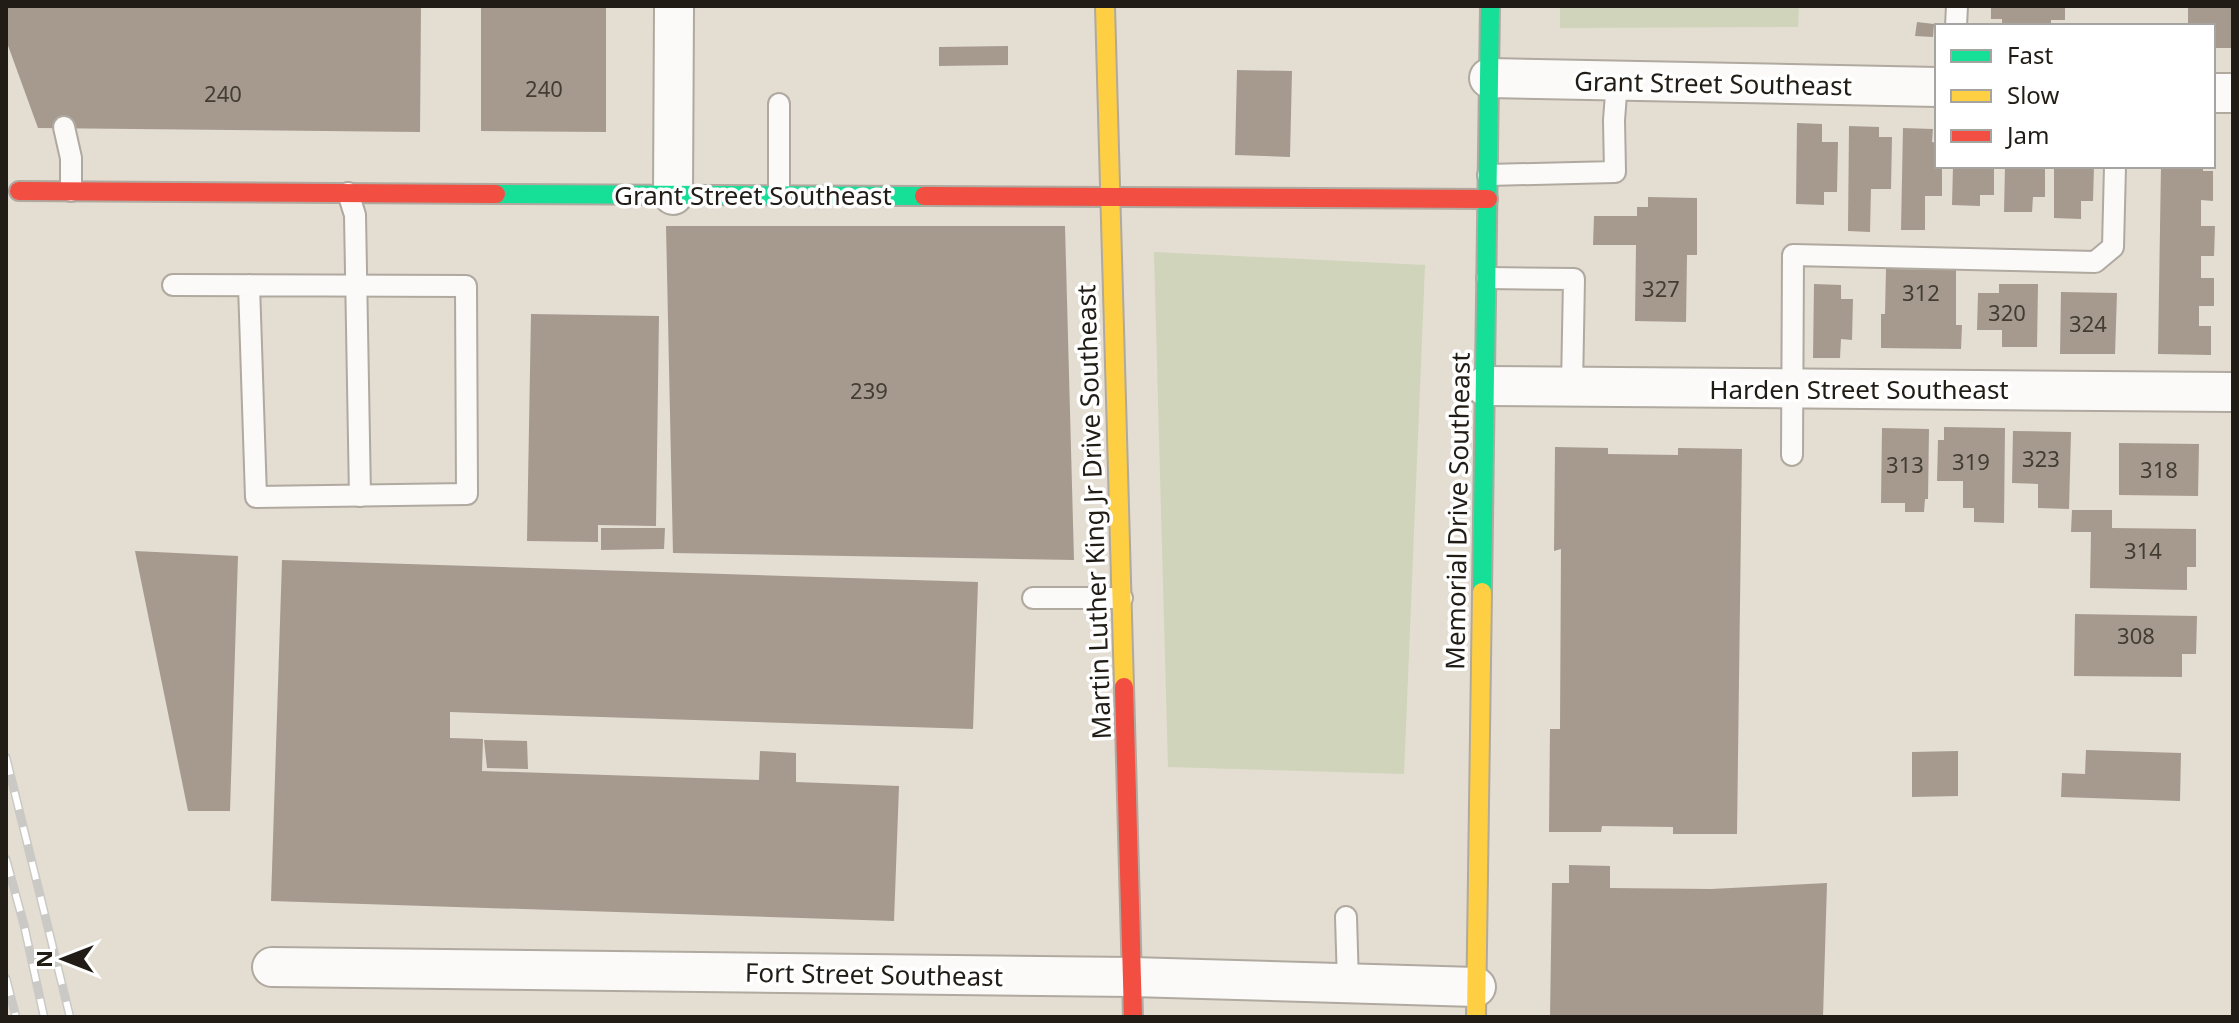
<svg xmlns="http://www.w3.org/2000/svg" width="2239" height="1023" font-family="'Noto Sans',sans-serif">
  <rect width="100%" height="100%" fill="#e4ddd2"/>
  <g fill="#cfd4ba">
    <polygon points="1560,6 1799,6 1798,27 1560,28"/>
    <polygon points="1154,252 1425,265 1404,774 1168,767"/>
  </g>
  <g fill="#a69a8e">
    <polygon points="6,6 421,6 420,132 38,128 6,40"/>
    <polygon points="481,6 606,6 606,132 481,131"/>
    <polygon points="1991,6 2065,6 2065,20 2051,20 2051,26 2002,26 2002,19 1991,19"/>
    <polygon points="2188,6 2231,6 2232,48 2213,48 2213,26 2188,26"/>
    <polygon points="1917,22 1934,24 1933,37 1915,36"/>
    <polygon points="1008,46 1008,65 939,66 939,47"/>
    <polygon points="1237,70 1292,71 1290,157 1235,155"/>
    <polygon points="1797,123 1822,124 1822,142 1838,142 1837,192 1824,192 1824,205 1796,204"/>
    <polygon points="1849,126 1879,127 1879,137 1892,137 1891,189 1871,189 1870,232 1848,231"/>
    <polygon points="1903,128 1933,129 1932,142 1937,143 1937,166 1942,166 1942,196 1925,196 1925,230 1901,230"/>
    <polygon points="1953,166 1994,166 1994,195 1980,195 1980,206 1952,205"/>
    <polygon points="2005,166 2045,166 2045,197 2033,197 2032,212 2004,212"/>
    <polygon points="2054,166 2094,166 2093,201 2081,201 2081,219 2054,218"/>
    <polygon points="2161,166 2203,166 2203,171 2213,171 2213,201 2201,200 2201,226 2215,226 2214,256 2201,256 2201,278 2214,278 2214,306 2199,306 2199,326 2211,326 2211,355 2158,354"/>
    <polygon points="1648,197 1697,198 1697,255 1687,255 1686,322 1635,321 1636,245 1593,245 1594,216 1637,216 1637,207 1648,207"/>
    <polygon points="666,226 1065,226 1074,560 673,553"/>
    <polygon points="1886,269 1956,270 1956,325 1962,325 1961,349 1881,348 1881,314 1885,314"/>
    <polygon points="1814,284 1841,285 1841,299 1853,299 1852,340 1841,339 1840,358 1813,358"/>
    <polygon points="1999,284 2038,284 2037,347 2002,347 2002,330 1977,330 1978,293 1999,293"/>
    <polygon points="2061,292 2117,293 2115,354 2060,354"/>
    <polygon points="531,314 659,316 656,526 598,525 598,542 527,541"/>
    <polygon points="1944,427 2005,428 2004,523 1974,522 1974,508 1963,508 1963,481 1937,481 1938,440 1944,440"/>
    <polygon points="1882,428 1929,429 1928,499 1925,499 1924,512 1905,512 1905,503 1881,503"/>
    <polygon points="2013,431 2071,432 2069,509 2038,508 2038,484 2012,483"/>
    <polygon points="2119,443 2199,444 2198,496 2119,495"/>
    <polygon points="1555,447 1608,448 1608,454 1678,455 1678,448 1742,449 1737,834 1673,834 1673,827 1602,826 1601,832 1549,832 1550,729 1560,729 1561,549 1554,551"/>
    <polygon points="2072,510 2112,510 2112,528 2196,529 2196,567 2187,567 2187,590 2090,588 2091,532 2071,532"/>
    <polygon points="601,528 665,528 664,549 601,550"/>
    <polygon points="135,551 238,556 230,811 188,811"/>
    <polygon points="282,560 978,582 973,729 450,712 450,738 483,739 482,771 759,780 760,751 796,753 796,782 899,786 894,921 271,901"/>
    <polygon points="2075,614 2197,616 2196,654 2182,654 2182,677 2074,676"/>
    <polygon points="484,740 527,741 528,769 487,768"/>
    <polygon points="2086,750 2181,753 2180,801 2061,797 2062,773 2085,774"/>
    <polygon points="1958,751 1958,796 1912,797 1912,752"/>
    <polygon points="1569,865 1610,866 1610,888 1711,889 1827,883 1823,1017 1550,1017 1552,883 1569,883"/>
  </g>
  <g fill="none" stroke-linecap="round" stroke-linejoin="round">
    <defs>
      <g id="lane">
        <polyline points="1956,26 1957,6"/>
        <polyline points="779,104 779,195"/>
        <polyline points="64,127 71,158 71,191"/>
        <polyline points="1488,175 1615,172 1614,120 1617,81"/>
        <polyline points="348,193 355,215 360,496"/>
        <polyline points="1487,278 1574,279 1572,387"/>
        <polyline points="173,285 466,286 467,494 256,497 249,285"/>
        <polyline points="1792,455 1793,255 2095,262 2113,247 2115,166"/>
        <polyline points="1033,598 1122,598"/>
        <polyline points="1346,917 1348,983"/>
      </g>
      <g id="street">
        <polyline points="1489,78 1937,87"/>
        <polyline points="2213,93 2233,93"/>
        <polyline points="673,195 674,6"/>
        <polyline points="1485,386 2233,392"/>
        <polyline points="272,967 1132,977 1476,987"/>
      </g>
      <g id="fast">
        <polyline points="496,194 924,196"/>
        <polyline points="1482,592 1490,6"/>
      </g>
      <g id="slow">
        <polyline points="1105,6 1124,687"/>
        <polyline points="1476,1017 1482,592"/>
      </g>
      <g id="jam">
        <polyline points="19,191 496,194"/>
        <polyline points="924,196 1488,199"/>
        <polyline points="1124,687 1133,1017"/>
      </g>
    </defs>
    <use href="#lane" stroke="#afa9a0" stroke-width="24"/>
    <use href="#street" stroke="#afa9a0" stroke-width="42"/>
    <use href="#fast" stroke="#afa9a0" stroke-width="22"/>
    <use href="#slow" stroke="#afa9a0" stroke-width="22"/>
    <use href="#jam" stroke="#afa9a0" stroke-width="22"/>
    <use href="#lane" stroke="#fbfaf8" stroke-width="20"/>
    <use href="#street" stroke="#fbfaf8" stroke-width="38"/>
    <use href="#fast" stroke="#16e098" stroke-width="18"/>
    <use href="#slow" stroke="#ffcf43" stroke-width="18"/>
    <use href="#jam" stroke="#f24e42" stroke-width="18"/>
    <defs>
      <g id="rail">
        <polyline points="6,757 70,1017"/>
        <polyline points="6,859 24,925 44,1017"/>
        <polyline points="6,978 16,1017"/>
      </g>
    </defs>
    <use href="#rail" stroke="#cac9c6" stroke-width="9"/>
    <use href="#rail" stroke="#fff" stroke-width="6" stroke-dasharray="18" stroke-linecap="butt"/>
  </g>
  <g text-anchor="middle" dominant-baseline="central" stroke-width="7" stroke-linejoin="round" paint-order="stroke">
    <g font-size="22" fill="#423c33">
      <text x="544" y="88">240</text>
      <text x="223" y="93">240</text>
      <text x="1661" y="288">327</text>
      <text x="1921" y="292">312</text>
      <text x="2007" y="312">320</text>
      <text x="2088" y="323">324</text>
      <text x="869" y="390">239</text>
      <text x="2041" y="458">323</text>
      <text x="1971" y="461">319</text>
      <text x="1905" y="464">313</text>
      <text x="2159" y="469">318</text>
      <text x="2143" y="550">314</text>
      <text x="2136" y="635">308</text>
    </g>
    <g font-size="26" fill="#211c15" stroke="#fff">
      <text transform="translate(1713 83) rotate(1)">Grant Street Southeast</text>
      <text x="753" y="195">Grant Street Southeast</text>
      <text x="1859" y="389">Harden Street Southeast</text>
      <text transform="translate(1457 511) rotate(-89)">Memorial Drive Southeast</text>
      <text transform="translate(1093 512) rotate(-92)">Martin Luther King Jr Drive Southeast</text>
      <text transform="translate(874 974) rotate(1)">Fort Street Southeast</text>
    </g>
  </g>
  <rect width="2239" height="1023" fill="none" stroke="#211c15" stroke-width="16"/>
  <rect x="1935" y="24" width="280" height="144" fill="#ffffff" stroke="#a6a4a1" stroke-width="2"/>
  <rect x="1951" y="50" width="40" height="12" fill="#16e098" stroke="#a6a4a1" stroke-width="2"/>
  <text x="2007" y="64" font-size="24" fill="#211c15">Fast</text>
  <rect x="1951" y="90" width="40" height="12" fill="#ffcf43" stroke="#a6a4a1" stroke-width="2"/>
  <text x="2007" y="104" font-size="24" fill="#211c15">Slow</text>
  <rect x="1951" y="130" width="40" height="12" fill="#f24e42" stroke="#a6a4a1" stroke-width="2"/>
  <text x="2007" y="144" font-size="24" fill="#211c15">Jam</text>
  <g transform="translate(64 959) rotate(270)" stroke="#ffffff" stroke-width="6" paint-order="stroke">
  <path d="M0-6L14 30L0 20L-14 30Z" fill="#211c15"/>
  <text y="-12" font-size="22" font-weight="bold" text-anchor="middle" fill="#211c15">N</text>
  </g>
</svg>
